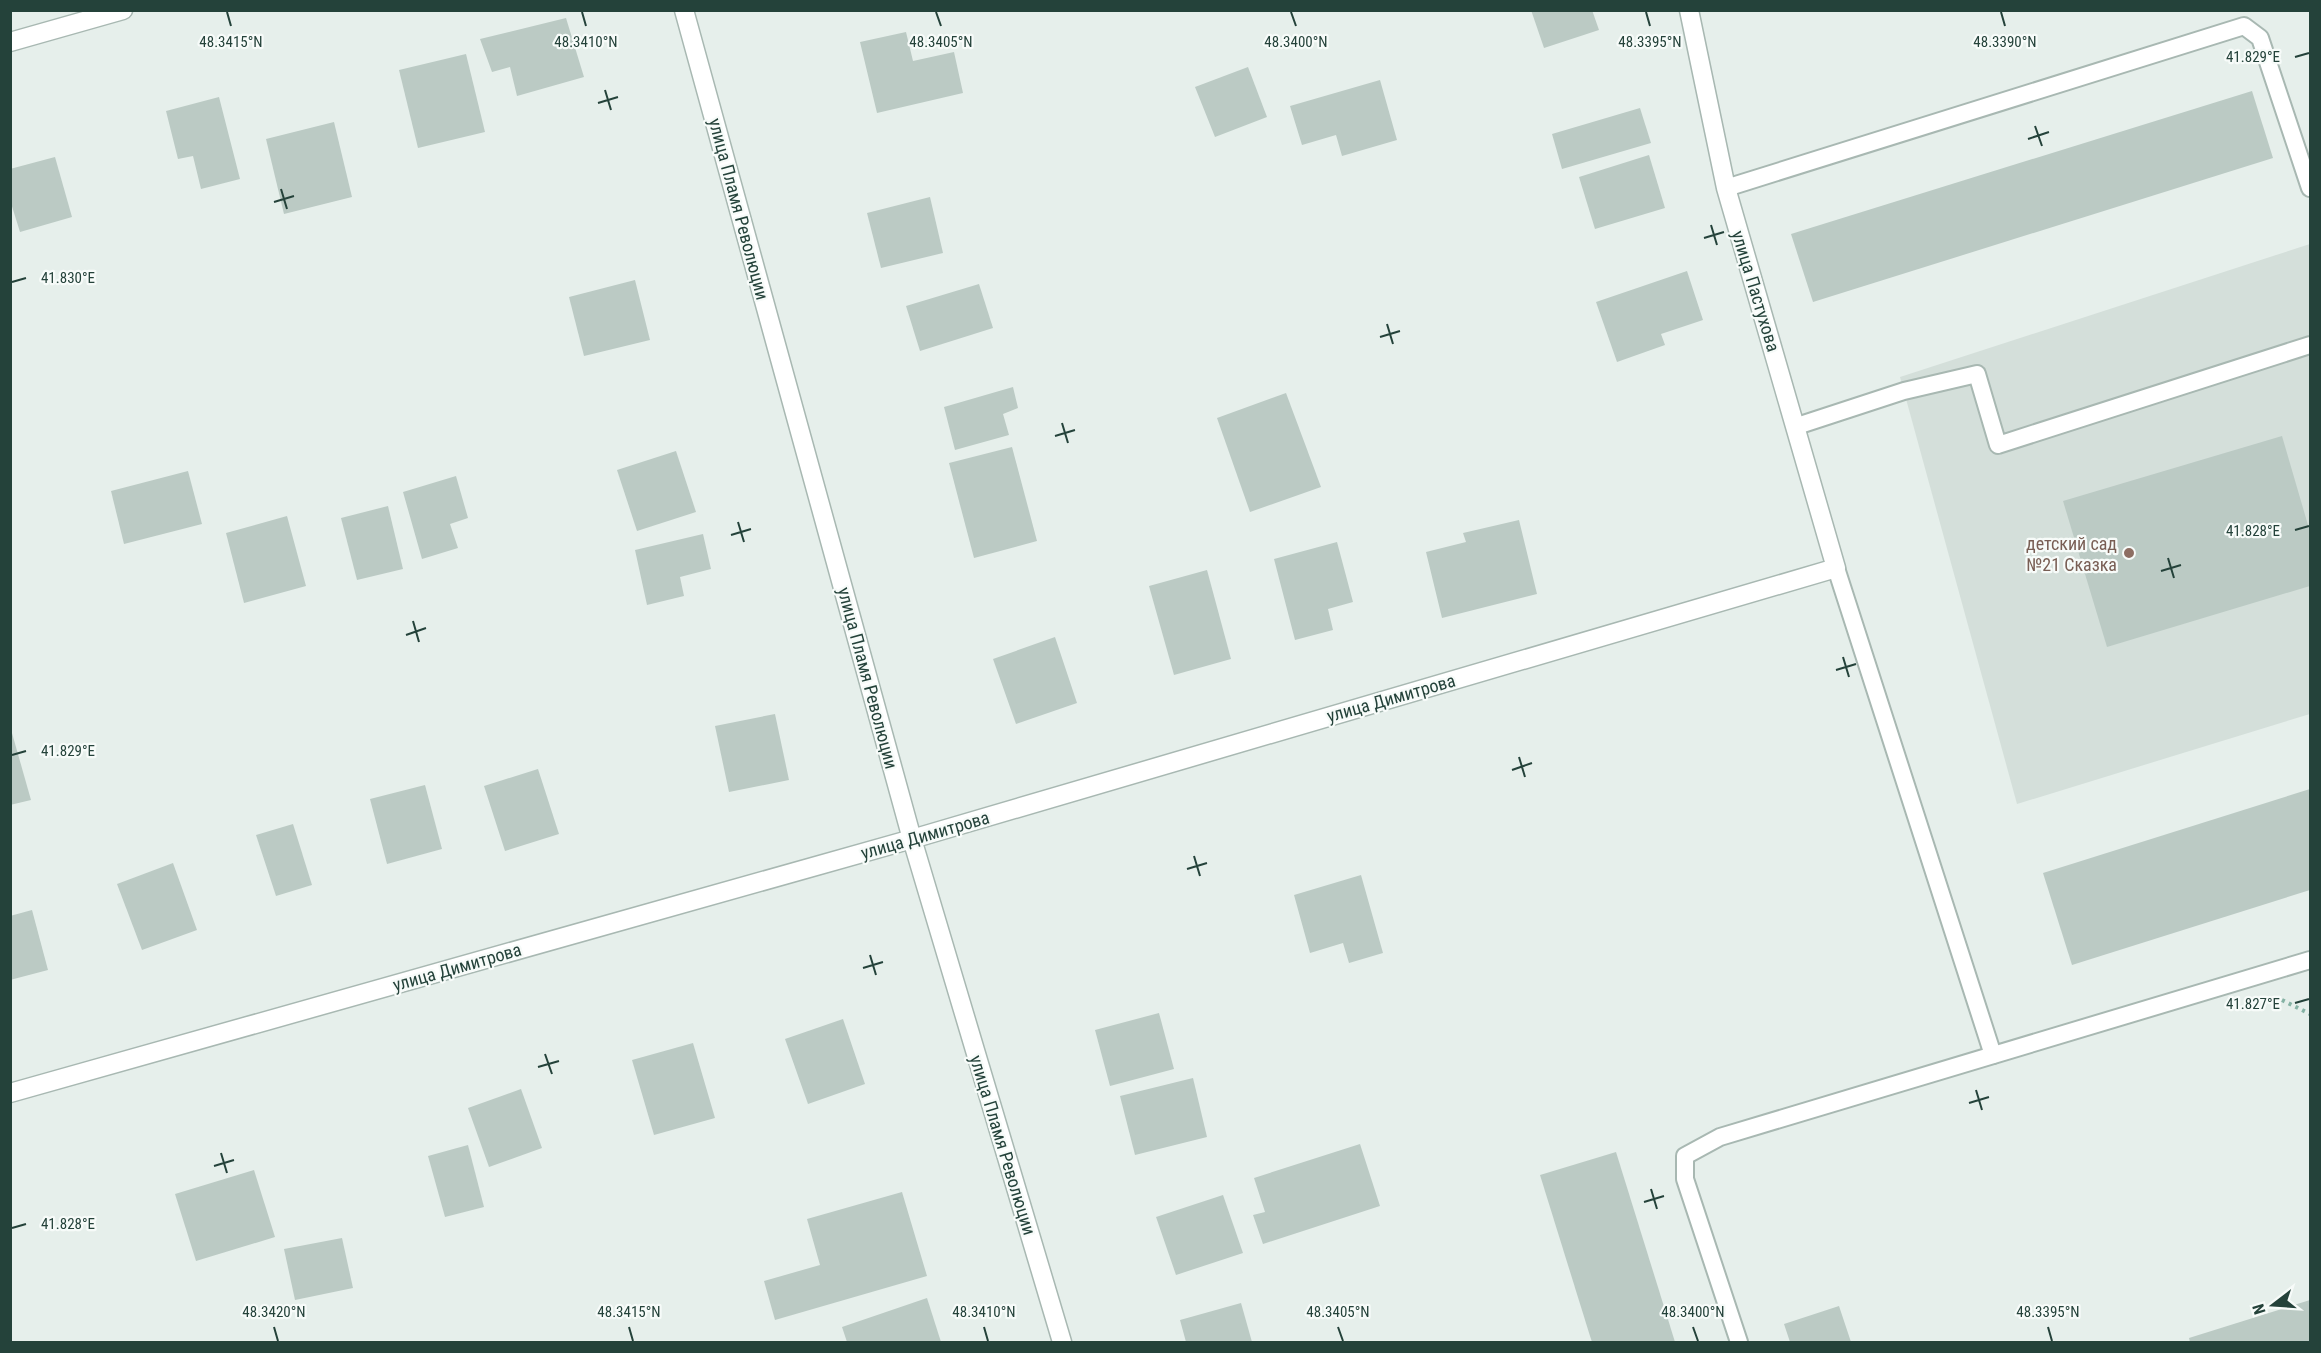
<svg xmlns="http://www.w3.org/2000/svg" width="2321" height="1353" font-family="'Roboto Condensed',sans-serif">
  <rect width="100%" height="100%" fill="#e6efeb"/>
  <polygon fill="#d4dfda" points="2310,244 2310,714 2017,804 1900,377"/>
  <g fill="#bbcac4">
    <polygon points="1531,10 1592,10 1599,30 1544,48"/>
    <polygon points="566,18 584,77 517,96 510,67 492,72 480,39"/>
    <polygon points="906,32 913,61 954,52 963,93 877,113 860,42"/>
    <polygon points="466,54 485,132 418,148 399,70"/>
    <polygon points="1248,67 1267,117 1215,137 1195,87"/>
    <polygon points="1380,80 1397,140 1342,156 1336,135 1302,145 1290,106"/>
    <polygon points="2252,91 2273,158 1813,302 1791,234"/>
    <polygon points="219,97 240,179 201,189 193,156 178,159 166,111"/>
    <polygon points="1640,108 1651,143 1562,169 1552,134"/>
    <polygon points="334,122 352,197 284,214 266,139"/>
    <polygon points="1649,155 1665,208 1595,229 1579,177"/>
    <polygon points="55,157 72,217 20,232 10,200 10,169"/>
    <polygon points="930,197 943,253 881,268 867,213"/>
    <polygon points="1687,271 1703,320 1661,334 1665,345 1617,362 1596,302"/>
    <polygon points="635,280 650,340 584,356 569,297"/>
    <polygon points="979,284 993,328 920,351 906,306"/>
    <polygon points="1013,387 1018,408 1003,414 1009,435 955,450 944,407"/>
    <polygon points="1286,393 1321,487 1250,512 1217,418"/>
    <polygon points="2282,436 2310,532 2310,586 2107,647 2063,501"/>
    <polygon points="1012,447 1037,541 974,558 949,463"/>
    <polygon points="676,451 696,512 637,531 617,470"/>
    <polygon points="188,471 202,524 124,544 111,491"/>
    <polygon points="456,476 468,518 450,524 458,548 422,559 403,492"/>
    <polygon points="388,506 403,569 357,580 341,518"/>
    <polygon points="287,516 306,586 244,603 226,533"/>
    <polygon points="1519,520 1537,594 1442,618 1426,552 1466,542 1463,533"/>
    <polygon points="703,534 711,569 680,577 684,596 647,605 635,550"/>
    <polygon points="1337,542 1353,602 1328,609 1333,630 1295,640 1274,559"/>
    <polygon points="1207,570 1231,659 1174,675 1149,586"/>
    <polygon points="1055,637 1077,703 1016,724 993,659"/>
    <polygon points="775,714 789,780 729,792 715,726"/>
    <polygon points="10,726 31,800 10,805"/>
    <polygon points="538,769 559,834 505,851 484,786"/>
    <polygon points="425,785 442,849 387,864 370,799"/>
    <polygon points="2310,789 2310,890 2072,965 2043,873"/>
    <polygon points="293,824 312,885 276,896 256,835"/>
    <polygon points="173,863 197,930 142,950 117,884"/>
    <polygon points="1361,875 1383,953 1349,963 1343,943 1310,953 1294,895"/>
    <polygon points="32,910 48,970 10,980 10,916"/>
    <polygon points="1159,1013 1174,1069 1110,1086 1095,1030"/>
    <polygon points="843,1019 865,1084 808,1104 785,1039"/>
    <polygon points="693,1043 715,1118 654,1135 632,1060"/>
    <polygon points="1193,1078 1207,1137 1135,1155 1120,1096"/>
    <polygon points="521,1089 542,1148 489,1167 468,1108"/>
    <polygon points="1360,1144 1380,1206 1263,1244 1253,1215 1265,1212 1254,1178"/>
    <polygon points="468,1145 484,1207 445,1217 428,1156"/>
    <polygon points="1616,1152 1675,1342 1592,1342 1590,1336 1540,1175"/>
    <polygon points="254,1170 275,1237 196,1261 175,1194"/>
    <polygon points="902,1192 927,1276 775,1320 764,1281 820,1265 807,1219"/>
    <polygon points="1223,1195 1243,1253 1176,1275 1156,1217"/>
    <polygon points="342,1238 353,1288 295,1300 284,1249"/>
    <polygon points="927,1298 941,1342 847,1342 842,1327"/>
    <polygon points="2310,1300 2310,1342 2190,1342 2189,1338"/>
    <polygon points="1241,1303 1252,1342 1186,1342 1180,1320"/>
    <polygon points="1839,1306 1851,1342 1790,1342 1784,1324"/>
  </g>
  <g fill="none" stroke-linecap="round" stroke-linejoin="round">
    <defs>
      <g id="service">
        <polyline points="1726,188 2244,26 2260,38 2310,188"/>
        <polyline points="1797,426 1904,391 1977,374 1998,445 2310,345"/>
        <polyline points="1836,568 1993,1055"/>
        <polyline points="1739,1342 1685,1179 1685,1156 1720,1137 2310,960"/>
      </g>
      <g id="minor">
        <polyline points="10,42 123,10"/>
        <polyline points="10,1093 912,839 1836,568 1726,188 1689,10"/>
      </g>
      <polyline id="tertiary" points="684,10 912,839 1062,1342"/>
    </defs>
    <use href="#service" stroke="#a8b8b2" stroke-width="20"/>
    <use href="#minor" stroke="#a8b8b2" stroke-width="21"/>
    <use href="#tertiary" stroke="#a8b8b2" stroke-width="21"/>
    <polyline stroke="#86b3a5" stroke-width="4" stroke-dasharray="3 4.5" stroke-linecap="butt" points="2282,1000 2310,1014"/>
    <use href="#service" stroke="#fff" stroke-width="16"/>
    <use href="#minor" stroke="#fff" stroke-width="18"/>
    <use href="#tertiary" stroke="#fff" stroke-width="18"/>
  </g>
  <path fill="none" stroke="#24423a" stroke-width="2" d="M227 12 231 26M582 12 586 26M936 12 941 26M1291 12 1296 26M1646 12 1650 26M2001 12 2005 26M2295 57 2309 53M605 90 611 110M598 103 618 97M2035 126 2042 146M2028 139 2049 132M281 189 287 209M274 202 294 196M1711 225 1717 245M1704 238 1724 232M12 282 26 278M1387 324 1393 344M1380 337 1400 331M1062 423 1068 443M1055 436 1075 430M738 522 744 542M2295 530 2309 526M731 535 751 529M2168 558 2174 578M2161 571 2181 565M413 621 419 642M406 635 426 628M1843 657 1849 677M1836 670 1856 664M12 755 26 751M1519 757 1525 777M1512 770 1532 763M1194 856 1200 876M1187 869 1207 863M870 955 876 975M863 968 883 962M2295 1003 2309 999M545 1054 552 1074M538 1067 559 1061M1976 1090 1982 1110M1969 1103 1989 1097M221 1153 227 1173M214 1166 234 1160M1651 1189 1657 1209M1644 1202 1664 1196M12 1228 26 1224M274 1327 278 1341M629 1327 633 1341M984 1327 988 1341M1338 1327 1343 1341M1693 1327 1698 1341M2048 1327 2052 1341"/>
  <circle fill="#8d6e63" stroke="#f7fbf9" stroke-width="2" cx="2129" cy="553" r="6"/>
  <g text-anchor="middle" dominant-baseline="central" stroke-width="4.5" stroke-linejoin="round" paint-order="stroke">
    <g font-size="18" fill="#24423a" stroke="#f7fbf9">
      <text transform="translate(739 209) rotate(75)">улица Пламя Революции</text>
      <text transform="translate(1756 291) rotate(73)">улица Пастухова</text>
      <text transform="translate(868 678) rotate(75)">улица Пламя Революции</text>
      <text transform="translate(1391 698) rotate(-16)">улица Димитрова</text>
      <text transform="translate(925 835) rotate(-16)">улица Димитрова</text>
      <text transform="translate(457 967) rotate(-16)">улица Димитрова</text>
      <text transform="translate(1003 1145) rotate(73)">улица Пламя Революции</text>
    </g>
    <g font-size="18" fill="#785e54" stroke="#f7fbf9" text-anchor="end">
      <text x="2117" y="543">детский сад<tspan x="2117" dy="21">№21 Сказка</tspan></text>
    </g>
  </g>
  <g font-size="15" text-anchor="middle" fill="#24423a" stroke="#f7fbf9" stroke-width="4.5" stroke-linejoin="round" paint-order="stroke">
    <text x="231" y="47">48.3415°N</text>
    <text x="586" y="47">48.3410°N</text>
    <text x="941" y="47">48.3405°N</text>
    <text x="1296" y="47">48.3400°N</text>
    <text x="1650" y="47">48.3395°N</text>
    <text x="2005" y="47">48.3390°N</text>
    <text x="2253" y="62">41.829°E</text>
    <text x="68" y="283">41.830°E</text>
    <text x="2253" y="536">41.828°E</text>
    <text x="68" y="756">41.829°E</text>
    <text x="2253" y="1009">41.827°E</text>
    <text x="68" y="1229">41.828°E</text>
    <text x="274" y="1317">48.3420°N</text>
    <text x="629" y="1317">48.3415°N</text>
    <text x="984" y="1317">48.3410°N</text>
    <text x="1338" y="1317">48.3405°N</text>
    <text x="1693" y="1317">48.3400°N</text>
    <text x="2048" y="1317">48.3395°N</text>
  </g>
  <rect width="2321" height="1353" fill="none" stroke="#24423a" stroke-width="24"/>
  <g transform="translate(2273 1305) rotate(253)" stroke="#f7fbf9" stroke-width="4.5" paint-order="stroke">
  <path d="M0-4.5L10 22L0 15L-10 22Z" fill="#24423a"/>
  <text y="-9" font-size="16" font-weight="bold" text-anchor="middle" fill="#24423a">N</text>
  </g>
</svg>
